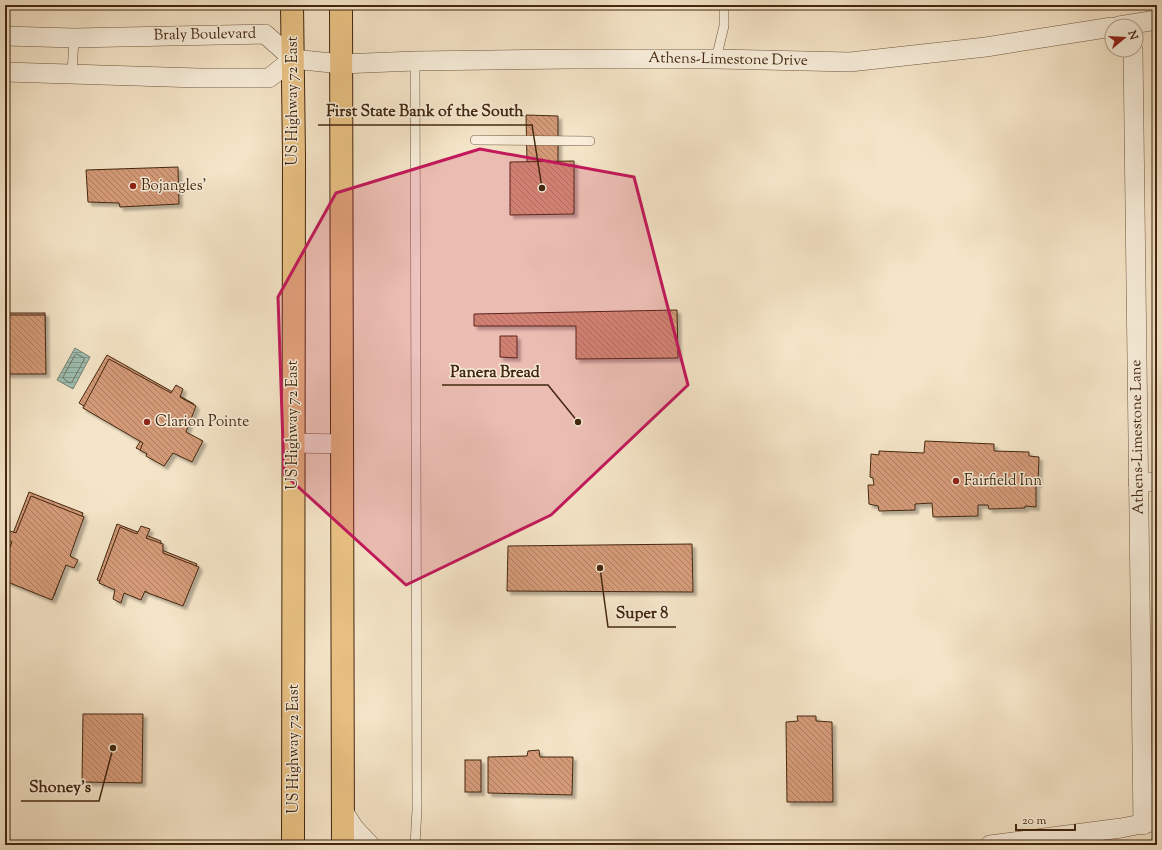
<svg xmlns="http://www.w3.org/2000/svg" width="1162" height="850" font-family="'Sorts Mill Goudy',serif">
  <defs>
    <pattern id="water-rules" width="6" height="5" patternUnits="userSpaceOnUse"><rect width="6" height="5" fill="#9dbfb2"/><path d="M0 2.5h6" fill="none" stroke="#829b8f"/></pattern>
    <pattern id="building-back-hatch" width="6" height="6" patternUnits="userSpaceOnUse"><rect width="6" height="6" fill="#d59b79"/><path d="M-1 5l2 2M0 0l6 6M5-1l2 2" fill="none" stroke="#ae7e62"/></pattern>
    <filter id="shadow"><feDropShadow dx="3.5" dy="3.5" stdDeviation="1" flood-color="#0004"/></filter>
  </defs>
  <rect width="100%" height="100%" fill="#f5e5c8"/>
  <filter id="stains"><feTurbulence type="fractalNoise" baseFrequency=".005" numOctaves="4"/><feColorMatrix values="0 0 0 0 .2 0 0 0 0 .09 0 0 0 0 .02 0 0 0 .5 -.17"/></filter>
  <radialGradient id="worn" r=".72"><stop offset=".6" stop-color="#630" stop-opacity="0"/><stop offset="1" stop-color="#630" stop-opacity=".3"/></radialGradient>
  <polygon fill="url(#water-rules)" stroke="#798271" points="75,348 90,357 73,389 57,380"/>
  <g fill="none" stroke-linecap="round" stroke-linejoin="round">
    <polygon stroke="#707360" stroke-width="1" points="77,354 84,358 84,360 72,382 70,383 64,379 63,377 75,355"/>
  </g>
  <g fill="url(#building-back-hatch)" stroke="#43270f" filter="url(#shadow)">
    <polygon points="526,115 558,116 558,162 527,162"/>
    <polygon points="574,161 574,214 510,215 510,162"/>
    <polygon points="178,167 179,204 120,207 119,203 88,202 86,170"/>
    <polygon points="677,310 678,358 576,359 576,326 474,326 474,314"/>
    <rect x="5" y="313" width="40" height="57"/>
    <polygon points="5,315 45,315 46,374 5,374"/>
    <polygon points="500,336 517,336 517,358 500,357"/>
    <polygon points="107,355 194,404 163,461 136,448 141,440 79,403"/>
    <polygon points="109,359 171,393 176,385 183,389 180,397 196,406 186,432 203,441 192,462 173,453 164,466 146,456 147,454 140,450 143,443 83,408"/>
    <polygon points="925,441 994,444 994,451 1029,452 1029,456 1039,457 1038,484 1028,484 1028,485 1036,485 1036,507 1025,506 1025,508 989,509 988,505 978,505 978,516 933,517 932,503 915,504 915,510 879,511 878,506 869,504 868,485 874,485 873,478 870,477 871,454 879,455 879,451 924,453"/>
    <polygon points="29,492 83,513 54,596 5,578 5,554"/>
    <polygon points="31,496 84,517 70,556 78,560 74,568 66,565 52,600 5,581 5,560 12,542 5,539 5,536 7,530 16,533"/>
    <polygon points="117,524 161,541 159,549 197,564 183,604 143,591 140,598 97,580"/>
    <polygon points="141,526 150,529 146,538 163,544 163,553 199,567 183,606 148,593 145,591 141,600 124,593 121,603 113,599 115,590 99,583 120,527 137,534"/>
    <polygon points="692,544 693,592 507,591 508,546"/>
    <polygon points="83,714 143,714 142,783 82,782"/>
    <polygon points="797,716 816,716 816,721 832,722 833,802 787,802 786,722 798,721"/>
    <polygon points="539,750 540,757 573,757 572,795 488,793 488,757 527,756 528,751"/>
    <rect x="465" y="760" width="16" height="32"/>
  </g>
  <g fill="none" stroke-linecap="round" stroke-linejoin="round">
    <defs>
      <g id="service">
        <polyline points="716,59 724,26 724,5"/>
        <polyline points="72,74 74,38"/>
        <polyline points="475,140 590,141"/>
        <polyline points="415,845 417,809 415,61"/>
      </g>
      <g id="minor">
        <polyline points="1119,26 1157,20"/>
        <polyline points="5,36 74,38 265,34 293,59"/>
        <polyline points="1133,50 1143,825"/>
        <polyline points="293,59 341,64 415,61 571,59 716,59 850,62 986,47 1112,27"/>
        <polyline points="5,72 199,78 269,78 293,59"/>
        <polyline points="293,443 342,444"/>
        <polyline points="1138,482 1157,482"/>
        <polyline points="343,811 354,828 370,845"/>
        <polyline points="990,845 1121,828 1157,821"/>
      </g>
      <g id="trunk">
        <polyline points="292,5 294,156 293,845"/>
        <polyline points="341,5 343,845"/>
      </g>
    </defs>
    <use href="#service" stroke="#70563d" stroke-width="10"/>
    <use href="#minor" stroke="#70563d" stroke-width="20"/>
    <use href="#trunk" stroke="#43270f" stroke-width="24"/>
    <use href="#service" stroke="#f8eedb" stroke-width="9"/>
    <use href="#minor" stroke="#f8eedb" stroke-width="19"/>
    <use href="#trunk" stroke="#eac284" stroke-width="22"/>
  </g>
  <path fill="#c2185b" fill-opacity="0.2" stroke="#c2185b" stroke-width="3" stroke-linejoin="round" d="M480 149 634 177 688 385 551 515 406 585 284 474 278 297 336 193Z"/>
  <g fill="#8f2418" stroke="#f8eedb" stroke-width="1.5">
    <circle cx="133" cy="186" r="4"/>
    <circle cx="147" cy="422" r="4"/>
    <circle cx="956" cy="481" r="4"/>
  </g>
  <g text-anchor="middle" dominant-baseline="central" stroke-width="3" stroke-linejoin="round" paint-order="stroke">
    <g font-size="15" fill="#43270f" stroke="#f8eedb">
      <text transform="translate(205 35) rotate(-1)">Braly Boulevard</text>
      <text transform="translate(728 60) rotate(1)">Athens-Limestone Drive</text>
      <text transform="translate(293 101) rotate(-90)">US Highway 72 East</text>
      <text transform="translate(293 425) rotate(-90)">US Highway 72 East</text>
      <text transform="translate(1138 437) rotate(-91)">Athens-Limestone Lane</text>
      <text transform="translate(294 749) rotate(-90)">US Highway 72 East</text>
    </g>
    <g font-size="15" fill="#43270f" stroke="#f8eedb" text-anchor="start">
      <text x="141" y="186">Bojangles'</text>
      <text x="155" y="422">Clarion Pointe</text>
      <text x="964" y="481">Fairfield Inn</text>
    </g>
  </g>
  <path fill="none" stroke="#43270f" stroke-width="1.5" d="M542 188L532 125H318M578 422L548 385H442M600 568L608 627H676M113 748L99 801H21"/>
  <g fill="#43270f" stroke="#f8eedb" stroke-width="1.5">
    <circle cx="542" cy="188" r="4"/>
    <circle cx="578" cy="422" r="4"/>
    <circle cx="600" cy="568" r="4"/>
    <circle cx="113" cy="748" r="4"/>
  </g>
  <g font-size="16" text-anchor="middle" font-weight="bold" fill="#43270f" stroke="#f8eedb" stroke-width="3" stroke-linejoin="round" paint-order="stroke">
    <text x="425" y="116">First State Bank of the South</text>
    <text x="495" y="377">Panera Bread</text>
    <text x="642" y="618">Super 8</text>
    <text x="60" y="792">Shoney's</text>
  </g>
  <rect width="1162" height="850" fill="none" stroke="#f5e5c8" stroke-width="20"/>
  <rect x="6" y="6" width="1150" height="838" fill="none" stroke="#43270f" stroke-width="2"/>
  <rect x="10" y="10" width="1142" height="830" fill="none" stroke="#43270f"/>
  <g transform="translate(1124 38) rotate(72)"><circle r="19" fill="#f8eedb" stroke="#b09e89"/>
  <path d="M0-3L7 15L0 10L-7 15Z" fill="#8f2418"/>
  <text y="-6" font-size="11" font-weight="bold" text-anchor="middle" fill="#43270f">N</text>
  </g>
  <path d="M1016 824v6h59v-6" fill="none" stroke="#43270f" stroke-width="2"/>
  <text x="1022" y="824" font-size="12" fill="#43270f" stroke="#f8eedb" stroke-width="3" paint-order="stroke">20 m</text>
  <rect width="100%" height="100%" filter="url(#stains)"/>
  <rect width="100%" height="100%" fill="url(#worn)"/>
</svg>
